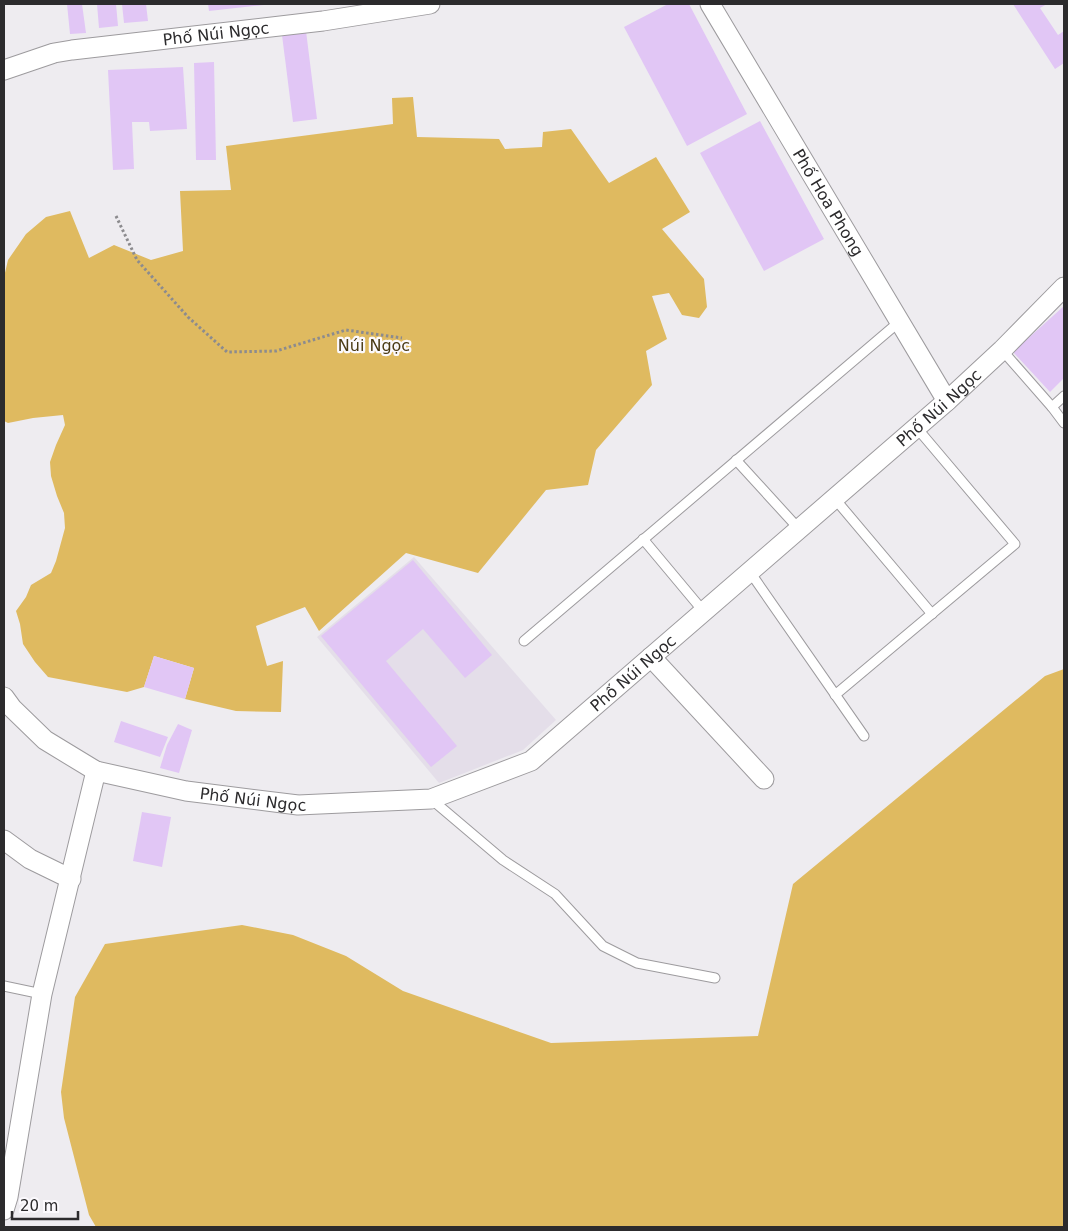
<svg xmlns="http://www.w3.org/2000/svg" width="1068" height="1231" font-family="'DejaVu Sans',sans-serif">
  <rect width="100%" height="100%" fill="#eeecf0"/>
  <polygon fill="#e4dee9" points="414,557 556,720 523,750 439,783 317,637"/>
  <g fill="#dfba60">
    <polygon points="413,97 417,137 499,139 505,149 542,147 543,132 571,129 609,183 656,157 690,212 662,229 704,279 707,307 699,318 682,315 669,293 652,296 667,339 646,351 652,385 596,450 588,485 546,490 478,573 406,553 319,631 305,607 256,626 267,666 283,661 281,712 236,711 185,699 194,668 154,656 144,687 127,692 48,677 35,662 23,644 20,624 16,611 26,597 31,585 51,573 56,561 65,528 64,513 57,496 51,476 50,462 56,445 65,425 63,415 33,418 8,423 4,421 4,277 8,260 26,234 46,217 70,211 89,258 114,245 151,260 183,251 180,191 231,190 226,146 393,124 392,98"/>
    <polygon points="1064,669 1064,1227 96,1227 89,1215 64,1118 61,1092 75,997 105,944 242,925 293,935 346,956 403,991 551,1043 758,1036 793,884 1045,676"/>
  </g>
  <g fill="#e1c6f5">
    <polygon points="67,4 82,4 86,33 70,34"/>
    <polygon points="97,4 116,4 118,26 99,28"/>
    <polygon points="122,4 146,4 148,21 124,23"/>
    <polygon points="208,4 264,4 264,5 209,11"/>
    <polygon points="668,4 689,4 747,114 687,146 624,27"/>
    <polygon points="1013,4 1047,4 1040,8 1058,35 1064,31 1064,63 1055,69"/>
    <polygon points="306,31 317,119 293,122 282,35"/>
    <polygon points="214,62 216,160 196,160 194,63"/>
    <polygon points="183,67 187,129 150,131 149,122 132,122 134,169 113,170 108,70"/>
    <polygon points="760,121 824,239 764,271 700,153"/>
    <polygon points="1064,306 1064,378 1050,392 1013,352"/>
    <polygon points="413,560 492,655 465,678 423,629 386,661 457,746 431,767 321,636"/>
    <polygon points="154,656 194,668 185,699 144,687"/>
    <polygon points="121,721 168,737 160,757 114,742"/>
    <polygon points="178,724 192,730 179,773 160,768 167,745"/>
    <polygon points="142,812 171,817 162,867 133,861"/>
  </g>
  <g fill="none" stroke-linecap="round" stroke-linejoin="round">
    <defs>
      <g id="lane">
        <polyline points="1002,350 1052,407 1064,423"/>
        <polyline points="1052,407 1064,396"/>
        <polyline points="736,460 799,529"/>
        <polyline points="835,499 932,614"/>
        <polyline points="643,539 704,612"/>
        <polyline points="750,572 864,736"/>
        <polyline points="524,641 899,322"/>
        <polyline points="835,695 1015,544 916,427"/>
        <polyline points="431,799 503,860 555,894 603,946 637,963 715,978"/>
        <polyline points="4,986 42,994"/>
      </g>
      <g id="street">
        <path id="s1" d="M710 4 947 401"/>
        <path id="s2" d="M4 70 54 53 72 50 323 21 430 4"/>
        <polyline points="651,657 764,779"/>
        <path id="s3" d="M4 697 12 708 45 740 96 771 186 791 298 805 431 799 531 761 947 401 1002 350 1064 287"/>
        <polyline points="4,840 30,859 71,879"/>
        <polyline points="4,1210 8,1197 42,994 96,771"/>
      </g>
    </defs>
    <use href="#lane" stroke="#9d9b9e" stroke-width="11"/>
    <use href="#street" stroke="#9d9b9e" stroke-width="21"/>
    <polyline stroke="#8c8b8e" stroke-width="3" stroke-dasharray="2.5 2.5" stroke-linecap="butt" points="116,216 137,260 188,317 227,352 276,351 346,330 402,338"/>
    <use href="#lane" stroke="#fff" stroke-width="9"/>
    <use href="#street" stroke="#fff" stroke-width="19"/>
  </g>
  <g text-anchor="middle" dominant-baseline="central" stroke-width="4.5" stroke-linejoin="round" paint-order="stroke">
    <g font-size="16" fill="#2c2b2d" stroke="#fbf9fd">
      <text stroke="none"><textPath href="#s2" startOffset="216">Phố Núi Ngọc</textPath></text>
      <text stroke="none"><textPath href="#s1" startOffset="231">Phố Hoa Phong</textPath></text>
      <text stroke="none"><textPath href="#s3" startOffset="1104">Phố Núi Ngọc</textPath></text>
      <text stroke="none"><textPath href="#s3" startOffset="699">Phố Núi Ngọc</textPath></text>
      <text stroke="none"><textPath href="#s3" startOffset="279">Phố Núi Ngọc</textPath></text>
    </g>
    <g font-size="16" fill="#4a3a14" stroke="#fbf9fd">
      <text x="374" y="345">Núi Ngọc</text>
    </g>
  </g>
  <rect width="1068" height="1231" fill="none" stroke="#2c2b2d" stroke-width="10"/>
  <path d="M12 1211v8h66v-8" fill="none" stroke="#2c2b2d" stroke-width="2.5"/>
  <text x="20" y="1211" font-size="15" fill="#2c2b2d" stroke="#fbf9fd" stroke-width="4" paint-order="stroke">20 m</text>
</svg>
